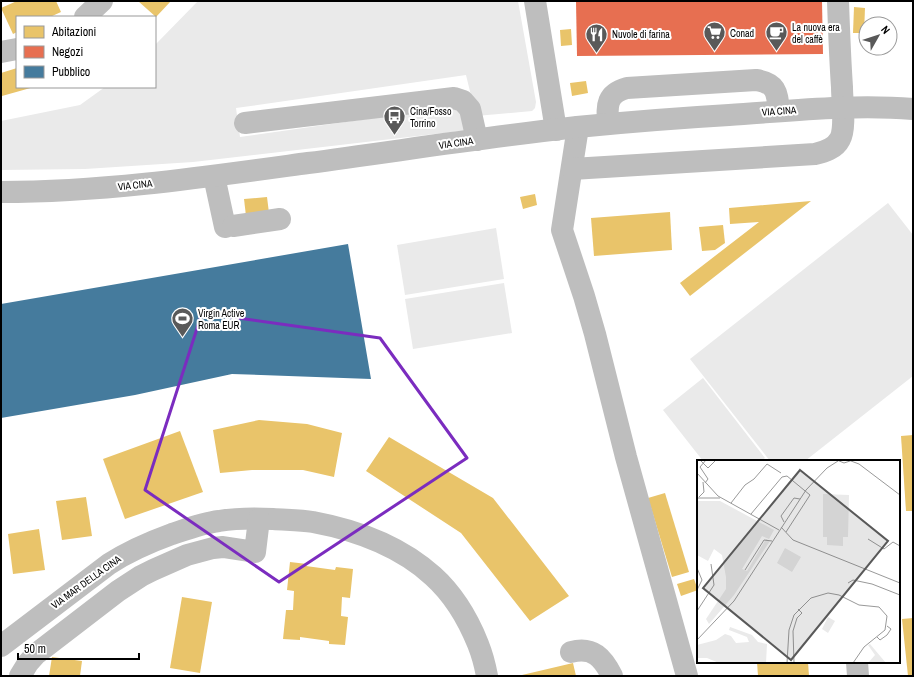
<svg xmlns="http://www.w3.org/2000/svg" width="914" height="677" font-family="'Archivo Narrow',sans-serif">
  <rect width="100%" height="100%" fill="#fff"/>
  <g fill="#eaeaea">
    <polygon points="198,1 518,1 536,102 535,108 532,111 476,116 466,75 236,108 240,137 465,105 469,130 193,162 85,169 1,170 1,121 80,105 105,87 155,87 155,45"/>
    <polygon points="888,203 913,235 913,376 805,461 770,461 690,359"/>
    <polygon points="496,228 504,279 405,295 397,245"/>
    <polygon points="504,283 512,333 413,349 405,299"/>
    <polygon points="703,378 765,458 761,461 703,461 663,410"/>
  </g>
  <g fill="#e9c46a">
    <polygon points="17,1 56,1 61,12 50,17 17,17 17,32 13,34 1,8"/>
    <polygon points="138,1 171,1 156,17"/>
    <polygon points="854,7 865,8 864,33 853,33"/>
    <polygon points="571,29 572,45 561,46 560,30"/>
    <polygon points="17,68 17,87 34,87 2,96 1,73"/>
    <polygon points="586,81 588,93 572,96 570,83"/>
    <polygon points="535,194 537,205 523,209 520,197"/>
    <polygon points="267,197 269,213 246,216 244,199"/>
    <polygon points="811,201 690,296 680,283 759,222 730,224 729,208"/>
    <polygon points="670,212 672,250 594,256 591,218"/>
    <polygon points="723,225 725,243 715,250 702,251 699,227"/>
    <polygon points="259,420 307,424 342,433 334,477 303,470 252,470 220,473 213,430"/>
    <polygon points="180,431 203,492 125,519 103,459"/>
    <polygon points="913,435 913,511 906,511 901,436"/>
    <polygon points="389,437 493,498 569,596 530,621 461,533 366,471"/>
    <polygon points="665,493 689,572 672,577 648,498"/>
    <polygon points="86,497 92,536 62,540 56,501"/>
    <polygon points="39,529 45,570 13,574 8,534"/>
    <polygon points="290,562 307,564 306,566 335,570 336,567 353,569 350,598 342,597 341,616 348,617 345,645 329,644 329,641 300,637 300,640 283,639 286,610 293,610 294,591 287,590"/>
    <polygon points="694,579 698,590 681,596 677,584"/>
    <polygon points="182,597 212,602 200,673 170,668"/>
    <polygon points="913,618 913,676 908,676 902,619"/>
    <polygon points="52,657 82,661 80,676 49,676"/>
    <polygon points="757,662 808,662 809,676 758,676"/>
    <polygon points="573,663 576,676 522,676 522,675"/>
  </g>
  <polygon fill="#e76f51" points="576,1 822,1 823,54 577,56"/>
  <polygon fill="#457b9d" points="348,244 371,379 232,374 135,395 1,418 1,304"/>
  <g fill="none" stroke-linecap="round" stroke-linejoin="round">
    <g stroke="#bebebe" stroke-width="22">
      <polyline points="535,1 556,130"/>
      <polyline points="85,17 102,1"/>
      <polyline points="1,52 17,49"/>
      <polyline points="245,123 454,98 463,101 470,109 477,140"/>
      <path d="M608 124C607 105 606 94 627 88L756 80C777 83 777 93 779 111"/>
      <polyline points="578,127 562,230 584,296 595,334 626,457 687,676"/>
      <path d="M572 169 815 154C824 152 835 149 840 139 846 128 842 101 842 87 840 59 839 30 838 1"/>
      <polyline points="214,176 225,227"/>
      <path d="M1 192C104 192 206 177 308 163 398 151 487 137 577 127 628 122 678 118 729 115 790 111 852 104 913 109"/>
      <polyline points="233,226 280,219"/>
      <path d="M1 646 109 564C129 551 150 542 172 534 187 529 203 523 219 521 237 518 255 518 273 519 286 520 300 520 313 522 356 530 400 546 433 576 453 594 468 619 478 644 482 654 485 665 487 676"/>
      <path d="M571 652C593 646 603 658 612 676"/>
      <polyline points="857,662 858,676"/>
      <polyline points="20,676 28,663 36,654 118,591 141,576 153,570 187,555 213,548 223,547 255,552 259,519"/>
    </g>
  </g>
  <path fill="none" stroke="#7b2cbf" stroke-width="3" stroke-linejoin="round" d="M202 313 380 338 467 458 279 582 145 490Z"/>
  <defs>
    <symbol id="supermarket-pin" viewBox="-11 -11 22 30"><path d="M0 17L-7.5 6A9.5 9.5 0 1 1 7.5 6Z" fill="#595959" stroke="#fff"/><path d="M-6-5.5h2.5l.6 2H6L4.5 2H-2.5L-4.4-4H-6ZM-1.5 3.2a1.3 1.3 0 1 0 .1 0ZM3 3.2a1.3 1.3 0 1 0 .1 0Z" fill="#fff"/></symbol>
    <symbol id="cafe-pin" viewBox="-11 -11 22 30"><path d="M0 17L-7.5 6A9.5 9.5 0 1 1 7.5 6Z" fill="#595959" stroke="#fff"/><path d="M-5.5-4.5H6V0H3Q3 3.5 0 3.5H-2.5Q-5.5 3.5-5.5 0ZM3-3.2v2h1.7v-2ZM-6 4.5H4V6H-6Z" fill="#fff"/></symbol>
    <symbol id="restaurant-pin" viewBox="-11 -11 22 30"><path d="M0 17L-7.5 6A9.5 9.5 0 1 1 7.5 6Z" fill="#595959" stroke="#fff"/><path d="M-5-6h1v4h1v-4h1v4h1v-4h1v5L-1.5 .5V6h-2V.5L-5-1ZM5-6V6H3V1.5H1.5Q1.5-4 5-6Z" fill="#fff"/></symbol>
    <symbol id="bus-pin" viewBox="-11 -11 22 30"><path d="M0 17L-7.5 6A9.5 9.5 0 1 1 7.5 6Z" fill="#595959" stroke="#fff"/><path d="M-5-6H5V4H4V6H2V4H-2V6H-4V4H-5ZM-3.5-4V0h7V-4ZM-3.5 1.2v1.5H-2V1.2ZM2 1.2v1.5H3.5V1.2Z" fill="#fff"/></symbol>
    <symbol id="stadium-pin" viewBox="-11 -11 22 30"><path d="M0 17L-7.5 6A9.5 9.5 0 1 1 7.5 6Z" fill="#595959" stroke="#fff"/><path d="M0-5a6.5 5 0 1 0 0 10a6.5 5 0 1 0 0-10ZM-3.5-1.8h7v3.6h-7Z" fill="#fff"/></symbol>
  </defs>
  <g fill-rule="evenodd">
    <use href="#supermarket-pin" x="702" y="20" width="25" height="34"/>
    <use href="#cafe-pin" x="764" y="20" width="25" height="34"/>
    <use href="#restaurant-pin" x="584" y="22" width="25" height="34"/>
    <use href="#bus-pin" x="382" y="104" width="25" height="34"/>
    <use href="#stadium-pin" x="170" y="306" width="25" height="34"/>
  </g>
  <g text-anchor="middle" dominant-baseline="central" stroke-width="4" stroke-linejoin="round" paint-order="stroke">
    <g font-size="10" fill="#000" stroke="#fff" text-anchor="start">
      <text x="792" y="27">La nuova era<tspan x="792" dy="12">del caffè</tspan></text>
      <text x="730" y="33">Conad</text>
      <text x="612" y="34">Nuvole di farina</text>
      <text x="410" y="111">Cina/Fosso<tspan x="410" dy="12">Torrino</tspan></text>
      <text x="198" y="313">Virgin Active<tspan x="198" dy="12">Roma EUR</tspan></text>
    </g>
    <g font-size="10" fill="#000" stroke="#fff">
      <text transform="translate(779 111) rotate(-4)">VIA CINA</text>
      <text transform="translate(456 143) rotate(-8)">VIA CINA</text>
      <text transform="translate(135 185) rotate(-6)">VIA CINA</text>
      <text transform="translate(86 582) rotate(-36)">VIA MAR DELLA CINA</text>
    </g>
  </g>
  <g transform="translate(697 460)">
    <rect width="203" height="203" fill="#fff"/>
    <path d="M126 34 152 35 151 77H146V86L130 85V77H126ZM0 41H23L77 70 72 79 65 76 45 109 50 111 69 79 73 81 37 135 12 164 9 159 29 129V117L25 95 17 89 11 101 0 95ZM88 88 104 97 95 112 80 103ZM131 157 138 161 131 173 125 169ZM33 167 55 175 61 182 70 184 69 203H22L10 198H0V185L19 180 28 174 34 176 39 183 52 182 50 177 32 170ZM173 184 189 203H171L178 195 171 185Z" fill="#eaeaea"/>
    <path fill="none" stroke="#999" stroke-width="1" d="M3 0 11 8 19 0M140 0 147 3 156 0M154 1 162 4 203 35M0 13 21 36 82 70M8 23 11 19 3 7 9 0M2 37 7 32 6 22M0 38H23M34 43 48 25 57 19 70 4 84 13M54 54 85 17 90 16 113 35 89 72M87 62 84 56 97 38 103 39M84 67 96 80 203 123M171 79 187 89 196 82 203 86M0 108 5 120 0 130M48 110 67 80 75 81M151 123 156 120 175 124 203 135M0 151 17 125 14 104M180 177 183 180 190 175 194 169 190 166M0 180 37 141 109 30 130 8 141 1M90 203 92 170 97 155 114 138 131 133 142 135 162 145 182 147 190 156 188 170 167 187 156 203M97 203 96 171 100 158 105 153 101 149"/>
    <path fill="#595959" fill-opacity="0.15" stroke="#595959" stroke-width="2" d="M103 10 191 81 94 200 6 128Z"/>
    <rect width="203" height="203" fill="none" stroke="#000" stroke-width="2"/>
  </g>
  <rect width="914" height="677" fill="none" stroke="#000000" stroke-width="4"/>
  <rect x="16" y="16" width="140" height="72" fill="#ffffff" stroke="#999999"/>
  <rect x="24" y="26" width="20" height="12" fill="#e9c46a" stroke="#999999"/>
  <text x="52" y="36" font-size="12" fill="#000000">Abitazioni</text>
  <rect x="24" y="46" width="20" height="12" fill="#e76f51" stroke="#999999"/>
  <text x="52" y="56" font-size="12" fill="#000000">Negozi</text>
  <rect x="24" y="66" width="20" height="12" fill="#457b9d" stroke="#999999"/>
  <text x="52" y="76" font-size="12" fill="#000000">Pubblico</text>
  <g transform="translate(878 36) rotate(51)"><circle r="19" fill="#ffffff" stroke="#999999"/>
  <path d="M0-3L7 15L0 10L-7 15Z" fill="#595959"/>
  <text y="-6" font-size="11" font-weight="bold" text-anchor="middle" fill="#000000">N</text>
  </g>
  <path d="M18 653v6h121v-6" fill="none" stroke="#000000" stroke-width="2"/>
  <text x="24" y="653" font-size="12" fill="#000000" stroke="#ffffff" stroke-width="3" paint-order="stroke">50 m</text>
</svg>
